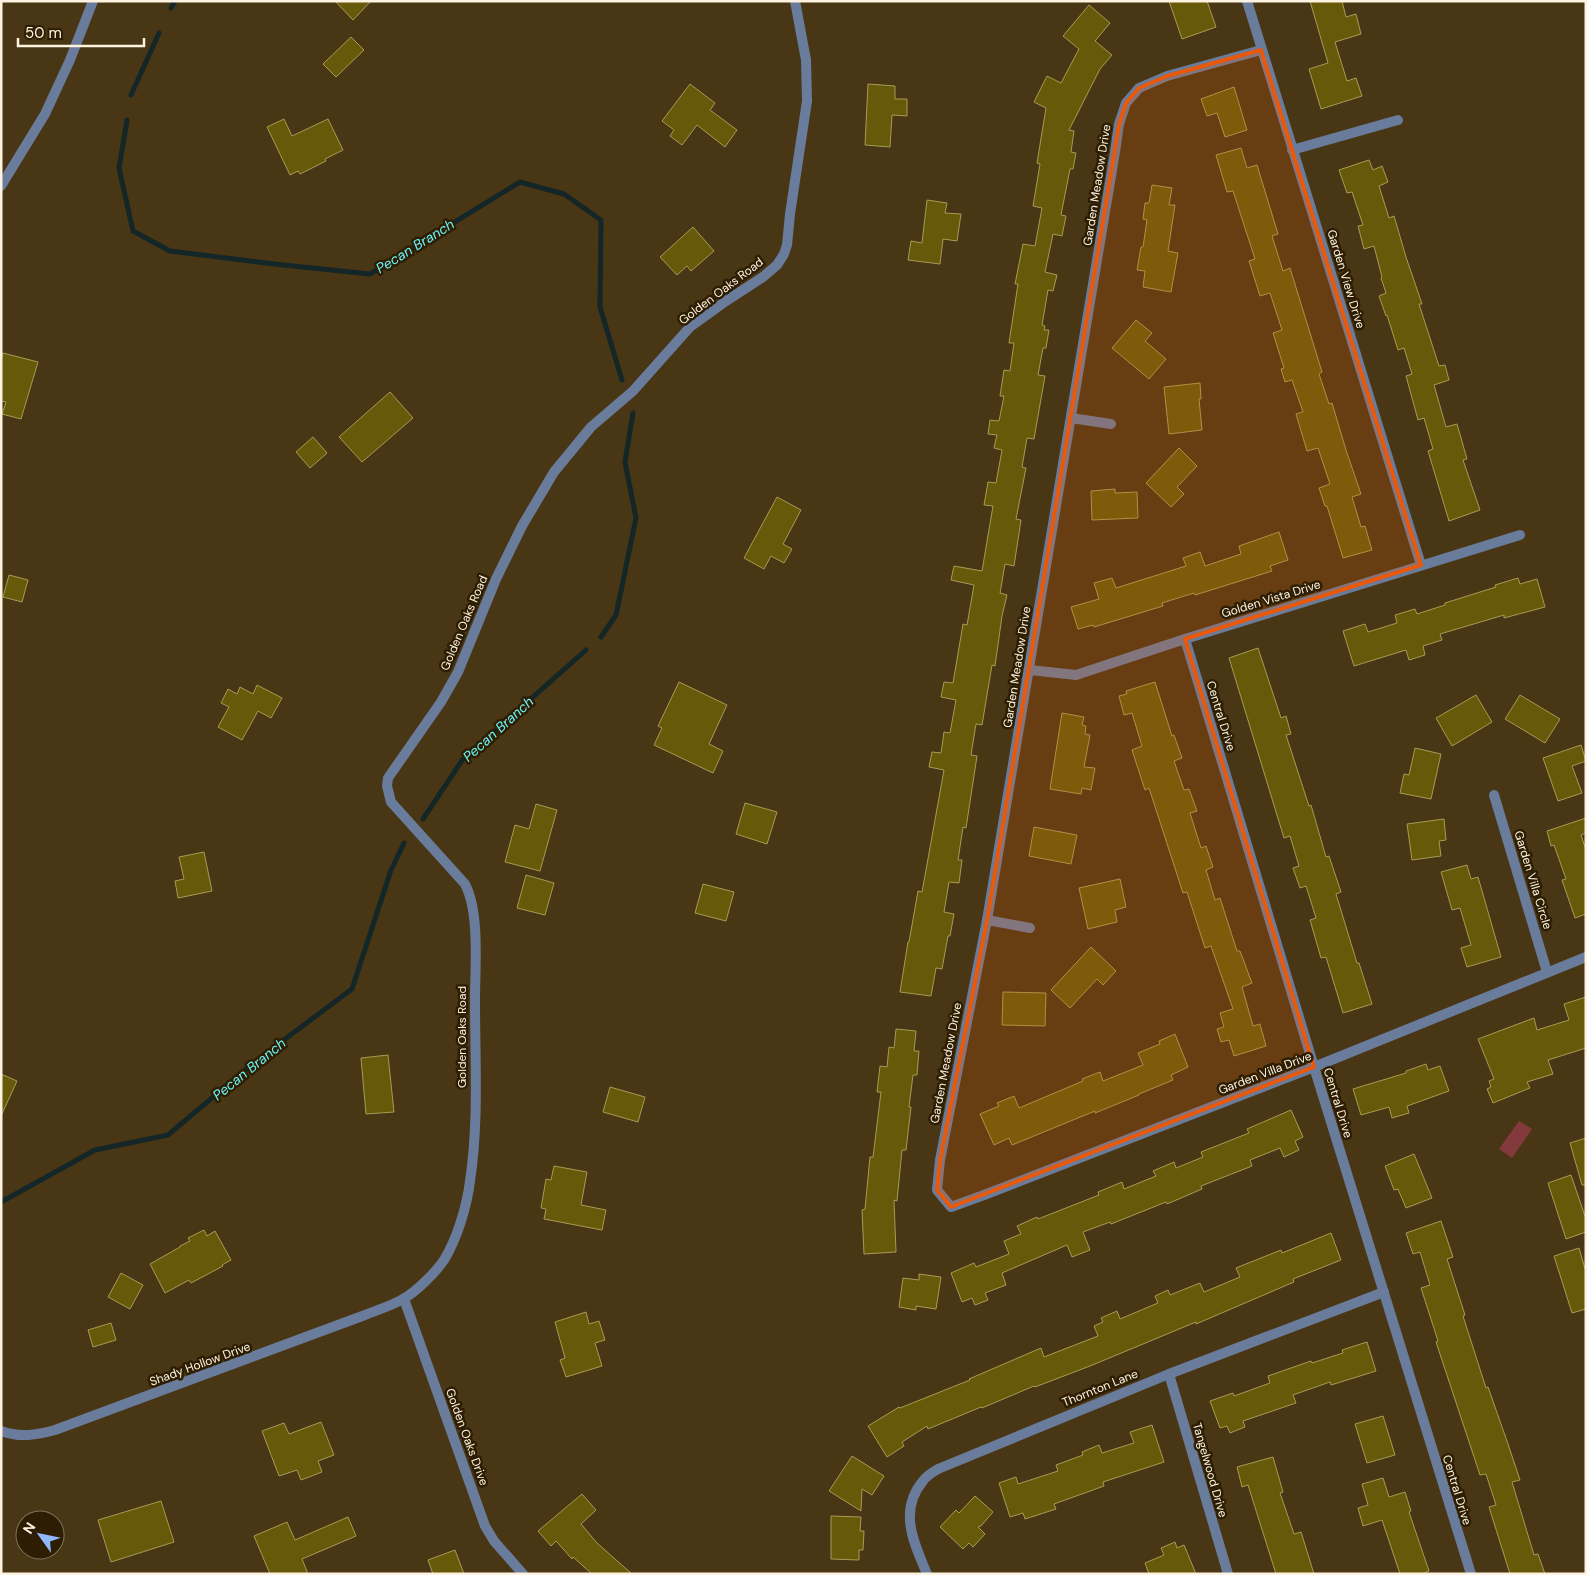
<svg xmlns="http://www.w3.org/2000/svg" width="1587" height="1575" font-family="'DM Sans',sans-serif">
  <rect width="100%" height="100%" fill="#493614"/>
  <polygon fill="#843a3c" points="1519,1121 1532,1129 1512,1158 1499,1149"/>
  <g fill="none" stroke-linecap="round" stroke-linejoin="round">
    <g stroke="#142627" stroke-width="5">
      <polyline points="171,8 175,1"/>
      <polyline points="131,95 159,33"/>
      <polyline points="127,120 119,168 133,231 170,251 274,264 370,274 520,182 564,194 601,220 600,307 622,380"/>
      <polyline points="601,637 616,615 636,518 625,462 633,413"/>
      <polyline points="423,819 463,759 586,650"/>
      <polyline points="1,1202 95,1150 168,1135 257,1060 352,989 391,870 404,843"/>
    </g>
  </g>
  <g fill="#665a0a" stroke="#a79b55">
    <polygon points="335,1 371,1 353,20"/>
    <polygon points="1169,1 1207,1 1216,27 1182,39"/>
    <polygon points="1310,1 1342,1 1346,17 1356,14 1361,34 1335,42 1347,81 1356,78 1362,96 1321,109 1309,69 1328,63"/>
    <polygon points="1089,5 1110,23 1095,41 1112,55 1100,69 1069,130 1074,131 1071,152 1076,153 1073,169 1070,169 1061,215 1066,216 1062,236 1053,234 1045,272 1057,275 1053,291 1048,290 1042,325 1045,326 1044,330 1049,330 1046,348 1043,348 1038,375 1045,376 1034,439 1027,438 1022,467 1026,468 1016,519 1021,520 1014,566 1005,564 1000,593 1007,595 1002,616 995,666 992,665 982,725 976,724 971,755 977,756 966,828 963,827 958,860 962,860 959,883 949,882 944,912 954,914 950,936 948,936 942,969 936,968 931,996 900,992 908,942 909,942 918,891 922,892 944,770 929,767 932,752 941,753 944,732 950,733 956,700 941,697 944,682 953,683 963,624 967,625 974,585 951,580 954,566 982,571 993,506 984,505 988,482 996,483 1002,450 994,448 997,435 988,434 990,420 999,421 1004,396 1000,396 1004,370 1010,371 1014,343 1009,343 1018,284 1015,284 1023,244 1035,246 1042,208 1033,206 1040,164 1037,163 1046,108 1034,102 1047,76 1061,83 1079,49 1063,36"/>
    <polygon points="351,37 364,50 336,77 323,64"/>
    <polygon points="690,84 715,103 710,110 737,130 725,147 697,125 682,145 670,136 674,130 662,121"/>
    <polygon points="868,84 895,86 895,99 907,99 907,116 892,115 890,147 865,145"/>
    <polygon points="1234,87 1247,130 1225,137 1217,113 1207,116 1201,99"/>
    <polygon points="284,119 292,136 328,119 343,150 325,159 326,161 300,174 298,171 290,175 267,127"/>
    <polygon points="1241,148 1247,168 1257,165 1278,234 1272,236 1283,271 1290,268 1322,372 1319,374 1329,404 1332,403 1346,450 1361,494 1352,497 1361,527 1365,526 1372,550 1343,558 1327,506 1325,506 1319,488 1330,484 1318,448 1307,451 1296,414 1303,412 1292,380 1285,382 1281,369 1284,368 1273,333 1282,330 1270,293 1260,296 1249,261 1255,259 1233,191 1227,192 1216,155"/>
    <polygon points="1369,160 1373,170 1382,166 1388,182 1379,186 1389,218 1394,216 1406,257 1422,304 1419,304 1439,366 1445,365 1449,380 1434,385 1446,427 1457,424 1467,459 1463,460 1480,510 1449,521 1428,451 1433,449 1424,418 1418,420 1406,376 1412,374 1404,348 1398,350 1387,315 1386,316 1379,296 1386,293 1381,278 1382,277 1374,246 1364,249 1358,226 1363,225 1352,192 1347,193 1339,170"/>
    <polygon points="1152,185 1172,188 1169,205 1175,205 1168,251 1178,253 1171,292 1143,287 1145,271 1137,270 1141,247 1143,247 1147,220 1143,219 1145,203 1149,203"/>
    <polygon points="927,200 947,203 945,213 961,214 957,241 943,239 940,264 908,260 911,241 922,243"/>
    <polygon points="693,227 714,251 691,271 687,266 677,275 660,257"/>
    <polygon points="1136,320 1152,333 1145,341 1166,359 1149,379 1112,348"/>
    <polygon points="3,353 38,362 21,419 2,414 6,402 1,401 1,360"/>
    <polygon points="1200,383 1201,399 1199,399 1202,430 1169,434 1164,387"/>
    <polygon points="390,392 413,418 362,462 339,437"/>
    <polygon points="313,437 327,453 310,468 296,452"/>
    <polygon points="1179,448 1197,466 1177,487 1184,494 1171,507 1146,483"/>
    <polygon points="1115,489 1115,493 1137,492 1138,518 1092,520 1091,491"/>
    <polygon points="777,497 801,510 783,544 792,549 784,563 771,556 764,569 744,558"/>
    <polygon points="1279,532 1288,560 1270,566 1272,571 1195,595 1194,593 1162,603 1163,606 1094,627 1093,625 1078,629 1071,607 1099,599 1094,583 1112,578 1116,588 1186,566 1183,558 1200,552 1205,566 1241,554 1239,546"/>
    <polygon points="9,575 28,580 22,602 3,597"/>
    <polygon points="1518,578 1520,584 1537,579 1545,607 1504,618 1504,615 1440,634 1442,640 1423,646 1425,655 1409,660 1406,650 1354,666 1343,631 1365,624 1368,632 1397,623 1395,615 1415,609 1417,614 1445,605 1445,603 1496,587 1495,585"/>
    <polygon points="1258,648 1281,718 1286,716 1291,734 1286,735 1309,806 1311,805 1326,857 1329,856 1341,892 1336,894 1357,963 1359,963 1372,1004 1343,1013 1326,957 1321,958 1310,920 1316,918 1306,886 1300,888 1293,868 1299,866 1290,836 1284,838 1229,658"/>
    <polygon points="679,682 727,705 709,744 723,751 713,773 654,745 662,728 658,726"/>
    <polygon points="1155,682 1172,736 1174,735 1182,758 1174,761 1184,790 1189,789 1197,811 1190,813 1201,848 1206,846 1213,867 1206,870 1215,900 1220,898 1237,951 1240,951 1252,983 1242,987 1253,1026 1260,1024 1266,1046 1234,1056 1229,1040 1221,1042 1217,1029 1224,1027 1220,1013 1233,1009 1211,946 1205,948 1187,892 1183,893 1149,788 1145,790 1132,750 1142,746 1132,713 1124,715 1119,696 1127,694 1126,691"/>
    <polygon points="257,685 282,698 271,718 258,711 242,740 218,727 229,707 221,703 228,689 237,694 240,687 253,694"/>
    <polygon points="1476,695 1492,722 1452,746 1436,718"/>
    <polygon points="1520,695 1560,719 1545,743 1505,719"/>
    <polygon points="1062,713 1084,717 1082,725 1086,726 1085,734 1090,735 1084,767 1095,768 1091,790 1082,788 1081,794 1050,789"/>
    <polygon points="1581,745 1586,761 1572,766 1582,793 1558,801 1543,758"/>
    <polygon points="1415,748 1441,754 1431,799 1400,793 1404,774 1409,775"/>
    <polygon points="745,803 777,812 767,844 736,834"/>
    <polygon points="536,804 557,810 540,871 505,862 515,825 529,829"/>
    <polygon points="1586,818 1586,833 1581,835 1586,850 1586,914 1575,918 1562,880 1566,879 1554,845 1551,846 1547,831"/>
    <polygon points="1444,819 1446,840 1439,841 1441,856 1412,860 1407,824"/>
    <polygon points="1034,827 1077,835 1071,864 1029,856"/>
    <polygon points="204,852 212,891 178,898 175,881 184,879 179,857"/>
    <polygon points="1467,865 1471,879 1478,877 1501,957 1467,967 1461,948 1471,945 1460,908 1452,910 1441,872"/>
    <polygon points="526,875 554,883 545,915 517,908"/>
    <polygon points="1120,879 1126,907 1115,910 1117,922 1088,929 1079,888"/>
    <polygon points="703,884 734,892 726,921 695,913"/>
    <polygon points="1091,947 1116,971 1103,985 1097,979 1070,1008 1051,990"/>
    <polygon points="1003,992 1046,993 1045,1026 1002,1025"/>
    <polygon points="1586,997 1586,1048 1548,1060 1553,1074 1527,1082 1530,1088 1493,1103 1487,1089 1491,1087 1489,1081 1494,1079 1478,1039 1534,1018 1537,1030 1569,1020 1564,1004"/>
    <polygon points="896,1029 916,1031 914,1051 919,1051 917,1075 913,1075 909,1107 911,1107 906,1150 902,1150 897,1201 894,1200 896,1252 864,1254 862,1210 865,1209 870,1157 873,1157 881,1092 877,1092 880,1066 887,1067 889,1047 894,1048"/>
    <polygon points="1175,1034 1188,1067 1171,1075 1173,1080 1139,1094 1139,1095 1095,1113 1095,1111 1012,1145 1009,1138 994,1145 980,1114 999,1106 997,1103 1014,1096 1019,1108 1083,1081 1082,1079 1100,1072 1103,1081 1143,1065 1138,1053 1160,1044 1159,1041"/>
    <polygon points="388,1055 394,1112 366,1114 361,1058"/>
    <polygon points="1426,1064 1428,1070 1440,1066 1449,1091 1407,1106 1409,1113 1392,1118 1389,1107 1361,1115 1353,1089 1406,1073 1406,1071"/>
    <polygon points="1,1074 17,1081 1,1116"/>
    <polygon points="610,1087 645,1097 638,1122 603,1112"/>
    <polygon points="1291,1110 1303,1137 1295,1141 1299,1150 1284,1157 1280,1148 1250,1160 1252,1166 1201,1186 1202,1189 1167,1204 1166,1202 1111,1224 1110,1222 1083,1232 1090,1250 1072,1257 1067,1245 1002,1273 1006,1285 985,1293 988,1300 975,1305 972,1298 962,1302 951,1273 974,1263 976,1267 1009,1254 1004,1241 1021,1234 1017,1226 1037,1217 1038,1219 1099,1195 1098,1192 1122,1182 1124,1189 1156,1176 1153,1171 1174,1162 1176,1168 1203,1157 1201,1152 1249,1133 1247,1129"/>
    <polygon points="1586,1138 1586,1185 1582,1185 1570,1143"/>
    <polygon points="1414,1154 1432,1198 1406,1208 1398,1189 1394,1190 1385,1166"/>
    <polygon points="554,1166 587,1172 581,1205 606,1210 602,1230 544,1219 546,1209 541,1208 546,1179 551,1180"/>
    <polygon points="1571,1175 1586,1219 1586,1232 1566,1239 1548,1183"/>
    <polygon points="1441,1221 1453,1257 1447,1259 1465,1315 1463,1316 1486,1388 1488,1387 1508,1444 1520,1480 1512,1482 1534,1555 1538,1554 1545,1574 1510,1574 1489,1507 1496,1505 1486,1474 1480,1475 1436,1342 1438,1341 1421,1288 1430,1285 1420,1252 1413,1254 1406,1233"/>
    <polygon points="204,1230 207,1236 215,1231 231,1260 222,1265 223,1266 191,1283 189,1280 165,1293 150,1264 180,1247 180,1246 190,1241 188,1238"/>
    <polygon points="1331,1233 1341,1260 1293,1279 1294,1282 1196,1324 1196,1322 1090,1366 1035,1387 1034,1386 982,1408 981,1407 928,1429 927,1426 902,1442 904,1446 887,1457 868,1426 899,1407 900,1408 970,1380 969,1379 1041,1348 1044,1357 1098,1336 1094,1326 1103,1322 1101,1318 1117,1311 1120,1319 1158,1303 1155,1296 1168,1290 1170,1295 1200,1283 1204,1292 1240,1277 1236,1268 1281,1250 1282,1253"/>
    <polygon points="1579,1248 1586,1272 1586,1309 1572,1313 1554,1256"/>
    <polygon points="121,1273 143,1285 130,1309 108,1297"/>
    <polygon points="919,1274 941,1277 936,1309 916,1306 916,1310 899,1307 903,1278 919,1280"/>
    <polygon points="586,1312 589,1324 599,1321 605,1340 595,1343 602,1366 566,1377 560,1360 565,1358 555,1322"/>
    <polygon points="111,1323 116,1340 93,1347 88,1330"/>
    <polygon points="1367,1342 1376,1371 1331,1385 1330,1382 1293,1395 1296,1403 1243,1421 1245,1427 1230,1433 1227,1426 1220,1428 1210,1401 1233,1393 1234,1396 1270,1383 1268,1376 1311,1361 1312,1363 1343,1353 1342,1350"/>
    <polygon points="1383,1416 1395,1455 1367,1463 1355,1424"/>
    <polygon points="321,1422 334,1455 318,1461 322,1472 301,1480 297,1470 279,1476 262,1431 284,1423 289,1434"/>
    <polygon points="1152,1425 1164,1462 1103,1482 1104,1486 1054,1504 1056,1509 1025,1519 1023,1513 1010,1517 999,1483 1016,1477 1018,1484 1058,1471 1056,1465 1083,1455 1082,1452 1099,1445 1102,1453 1134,1443 1130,1432"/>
    <polygon points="852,1456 884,1476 872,1495 862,1489 861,1511 829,1491"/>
    <polygon points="1273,1457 1283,1492 1280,1493 1294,1534 1301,1532 1314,1574 1276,1574 1248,1485 1242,1487 1237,1467"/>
    <polygon points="1383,1478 1389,1497 1405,1492 1411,1511 1409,1512 1429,1571 1422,1574 1400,1574 1382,1520 1363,1526 1358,1508 1368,1505 1362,1484"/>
    <polygon points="582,1494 596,1510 581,1524 597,1543 632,1574 592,1574 573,1557 572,1559 556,1541 551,1546 538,1531"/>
    <polygon points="975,1496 993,1512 981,1526 978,1527 985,1534 973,1547 969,1543 963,1549 940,1527 956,1510 959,1513"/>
    <polygon points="161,1501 174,1542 111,1562 98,1520"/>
    <polygon points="831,1516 861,1517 860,1531 864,1531 863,1550 859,1550 859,1560 831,1559"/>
    <polygon points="348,1517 356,1536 302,1559 308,1574 270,1574 254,1536 287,1522 295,1540"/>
    <polygon points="1175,1542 1177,1548 1184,1545 1196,1574 1149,1574 1145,1563 1164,1555 1161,1548"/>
    <polygon points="455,1550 464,1574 433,1574 428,1560"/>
  </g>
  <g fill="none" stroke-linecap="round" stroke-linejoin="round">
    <g stroke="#697c9b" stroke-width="10">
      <polyline points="1247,1 1421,565"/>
      <polyline points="1261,50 1167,76 1139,88 1126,103 1119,124 1115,152 987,920 940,1160 937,1190 951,1207 984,1195 1314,1067 1586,957"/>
      <polyline points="1292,150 1398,120"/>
      <polyline points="1,186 45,114 70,60 93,1"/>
      <polyline points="1071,418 1111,424"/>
      <polyline points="1185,639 1314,1067 1471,1574"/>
      <polyline points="1030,670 1076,675 1185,639 1520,535"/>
      <polyline points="1494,795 1547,972"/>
      <polyline points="987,920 1030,928"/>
      <polyline points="404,1299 485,1526 494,1541 523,1574"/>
      <polyline points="1169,1374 1228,1574"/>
      <path d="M1 1431C20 1438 37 1435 55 1430L365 1315C377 1310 391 1306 403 1299 416 1292 436 1272 444 1260 457 1239 467 1206 470 1181 479 1122 475 1060 475 1000 475 966 480 913 465 884L391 802 387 786 388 778 441 702 458 672 496 579 522 526 554 472 591 427 633 391 690 327 726 301 763 277 777 265 784 254 787 245 790 214 807 101 806 60 795 1"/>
      <path d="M927 1574C914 1543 898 1511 923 1481 926 1476 933 1472 938 1469L1169 1374 1384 1292"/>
    </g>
  </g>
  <path fill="#e8590c" fill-opacity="0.2" stroke="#e8590c" stroke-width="4" stroke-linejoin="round" d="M1261 50 1421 565 1185 639 1314 1067 951 1207 937 1190 940 1160 987 920 1119 124 1126 103 1139 88 1167 76Z"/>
  <g text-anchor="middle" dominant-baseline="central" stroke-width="5" stroke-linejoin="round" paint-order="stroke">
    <g font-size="12" fill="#fef2e0" stroke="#2d1e03">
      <text transform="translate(1097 185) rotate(-81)">Garden Meadow Drive</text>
      <text transform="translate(1346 279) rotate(73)">Garden View Drive</text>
      <text transform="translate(721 291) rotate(-37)">Golden Oaks Road</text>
      <text transform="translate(1271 599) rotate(-17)">Golden Vista Drive</text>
      <text transform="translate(464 623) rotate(-67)">Golden Oaks Road</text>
      <text transform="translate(1017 667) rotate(-81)">Garden Meadow Drive</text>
      <text transform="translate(1221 716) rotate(73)">Central Drive</text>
      <text transform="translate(1533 880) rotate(73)">Garden Villa Circle</text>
      <text transform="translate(462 1037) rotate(-90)">Golden Oaks Road</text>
      <text transform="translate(946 1063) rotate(-79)">Garden Meadow Drive</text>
      <text transform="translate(1265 1073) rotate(-21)">Garden Villa Drive</text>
      <text transform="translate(1338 1103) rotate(73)">Central Drive</text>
      <text transform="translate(200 1364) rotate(-20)">Shady Hollow Drive</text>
      <text transform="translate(1100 1388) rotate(-22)">Thornton Lane</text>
      <text transform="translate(467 1437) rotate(70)">Golden Oaks Drive</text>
      <text transform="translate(1210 1470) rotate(74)">Tangelwood Drive</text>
      <text transform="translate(1457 1490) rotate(73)">Central Drive</text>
    </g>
    <g font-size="14" font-style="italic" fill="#6bf4fb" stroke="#2d1e03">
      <text transform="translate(415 246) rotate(-32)">Pecan Branch</text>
      <text transform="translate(498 729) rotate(-42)">Pecan Branch</text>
      <text transform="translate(249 1069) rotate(-39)">Pecan Branch</text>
    </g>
  </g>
  <rect width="1587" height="1575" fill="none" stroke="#fef2e0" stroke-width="5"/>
  <g transform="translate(40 1535) rotate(303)"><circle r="24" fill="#2d1e03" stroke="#81735b"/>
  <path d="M0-4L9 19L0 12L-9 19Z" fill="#8fb8fd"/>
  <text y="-8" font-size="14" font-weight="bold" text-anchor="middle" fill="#fef2e0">N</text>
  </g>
  <path d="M18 38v8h126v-8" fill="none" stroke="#fef2e0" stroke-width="2.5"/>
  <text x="25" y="38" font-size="15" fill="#fef2e0" stroke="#2d1e03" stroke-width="4" paint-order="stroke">50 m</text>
</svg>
